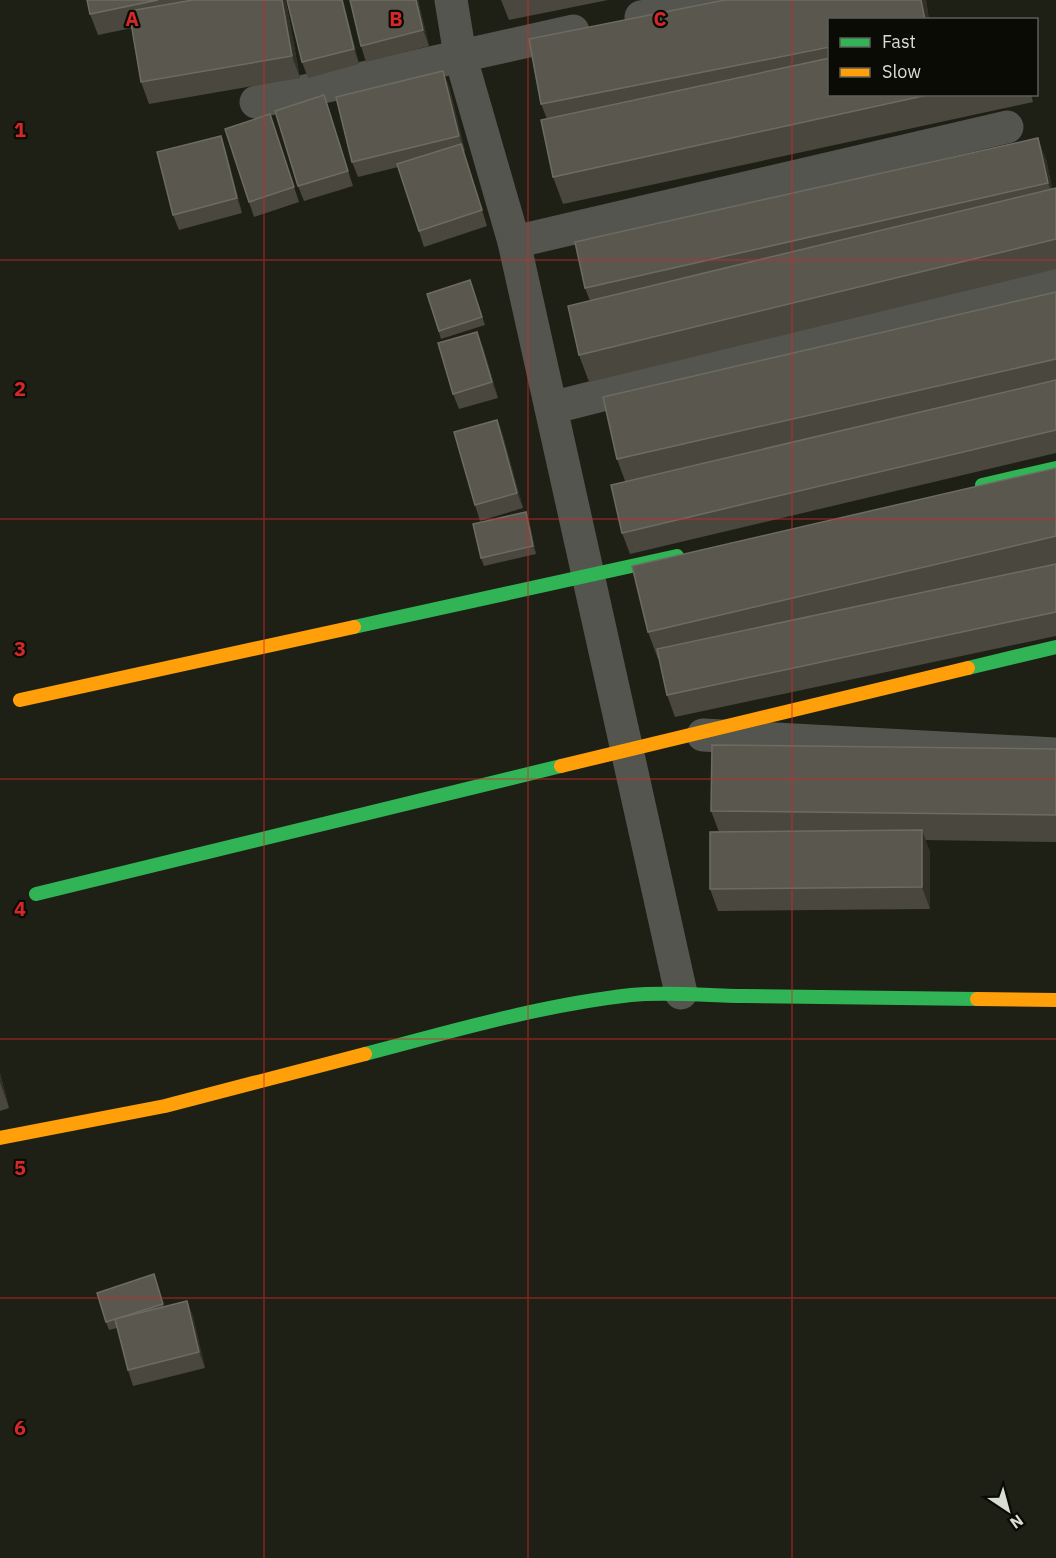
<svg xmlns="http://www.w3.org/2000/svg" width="1056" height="1558" font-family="'IBM Plex Sans',sans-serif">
  <rect width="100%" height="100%" fill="#1e2016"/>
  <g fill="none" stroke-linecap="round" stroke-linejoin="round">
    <g stroke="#54554e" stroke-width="33">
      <polyline points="451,0 460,55 514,242 681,993"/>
      <polyline points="641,17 723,0"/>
      <polyline points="256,102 573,31"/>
      <polyline points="514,242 1007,127"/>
      <polyline points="551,408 1056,280"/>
      <polyline points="703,735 1056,754"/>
    </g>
    <g stroke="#30b455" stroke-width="14">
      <polyline points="982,485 1056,468"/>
      <polyline points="354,627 677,556"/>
      <polyline points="968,668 1056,647"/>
      <polyline points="36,894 561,766"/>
      <path d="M365 1054C453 1031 541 1005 631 995 669 991 707 996 745 996 822 997 900 998 977 999"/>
    </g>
    <g stroke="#ff9f0a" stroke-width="14">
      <polyline points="20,700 354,627"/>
      <polyline points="561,766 968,668"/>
      <polyline points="977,999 1056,1000"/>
      <polyline points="0,1138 165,1106 365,1054"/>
    </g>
  </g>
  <g fill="#49473e">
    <polygon points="87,0 285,0 287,7 300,78 149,104 141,82 132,28 98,35 90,14"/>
    <polygon points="343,0 359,64 308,78 302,62"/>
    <polygon points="350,0 418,0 429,46 366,62 361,46"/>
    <polygon points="501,0 608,0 509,20"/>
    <polygon points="725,0 926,0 929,20 830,20 830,94 1031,94 1033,102 563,204 553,177 547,119 541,104"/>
    <polygon points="449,86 465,151 464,151 487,226 424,247 398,167 358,177 352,162"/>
    <polygon points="324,95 353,186 304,201 298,186"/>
    <polygon points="275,130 299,202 254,217 249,202"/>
    <polygon points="221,136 226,151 242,213 179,230 173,215"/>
    <polygon points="1046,159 1052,189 1056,188 1056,269 589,382 579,355 590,301 585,288"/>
    <polygon points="470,280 485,325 441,339 427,294"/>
    <polygon points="1056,292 1056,453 630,554 622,533 625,481 617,459"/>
    <polygon points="483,347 498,398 459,409 453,394"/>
    <polygon points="497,420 503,436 523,508 480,521 475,505"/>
    <polygon points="1056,468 1056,636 675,717 667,695 659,658 658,659 648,632"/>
    <polygon points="529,520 536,554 484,566 481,558"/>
    <polygon points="1056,749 1056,842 925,840 930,852 930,909 718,911 710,889 719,832 711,811"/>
    <polygon points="0,1073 9,1108 0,1111"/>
    <polygon points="154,1274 164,1307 187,1301 193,1317 205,1368 133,1386 128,1370 117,1328 109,1330 106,1322"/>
  </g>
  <g fill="#313127">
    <polygon points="282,0 285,0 287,7 300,78 292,56"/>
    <polygon points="342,0 343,0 359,64 354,49"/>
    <polygon points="416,0 418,0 429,46 423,30"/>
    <polygon points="921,0 926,0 929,20 925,20"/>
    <polygon points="443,71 449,86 465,151 459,136"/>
    <polygon points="324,95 330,111 353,186 348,171"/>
    <polygon points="221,136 226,151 242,213 237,198"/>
    <polygon points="1038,138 1046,159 1056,205 1048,183"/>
    <polygon points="477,332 483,347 498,398 492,382"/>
    <polygon points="497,420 503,436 523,508 517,493"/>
    <polygon points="526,512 529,520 536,554 533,546"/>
    <polygon points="922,830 930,852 930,909 922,887"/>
    <polygon points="0,1073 9,1108 0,1082"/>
    <polygon points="187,1301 193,1317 205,1368 199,1352"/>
  </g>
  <g fill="#59574e" stroke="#6d6c63" stroke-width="1.5">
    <polygon points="87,0 158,0 90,14"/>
    <polygon points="193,0 282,0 292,56 141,82 129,11"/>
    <polygon points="287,0 342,0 354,49 302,62"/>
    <polygon points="350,0 416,0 423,30 361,46"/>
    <polygon points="725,0 921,0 925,20 830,20 830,47 541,104 529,39"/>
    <polygon points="830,58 830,94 932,94 553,177 541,120"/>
    <polygon points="443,71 459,136 352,162 336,97"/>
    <polygon points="324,95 348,171 298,186 275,111"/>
    <polygon points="270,114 294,187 249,202 225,129"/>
    <polygon points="221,136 237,198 173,215 157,152"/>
    <polygon points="1038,138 1048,183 585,288 575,242"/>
    <polygon points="461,144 482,210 419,231 397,164"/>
    <polygon points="1056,188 1056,239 579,355 568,306"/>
    <polygon points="470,280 482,317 439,331 427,294"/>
    <polygon points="1056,292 1056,359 617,459 603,397"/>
    <polygon points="477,332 492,382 453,394 438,343"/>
    <polygon points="1056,380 1056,430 622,533 611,485"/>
    <polygon points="497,420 517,493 475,505 454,432"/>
    <polygon points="1056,468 1056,536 648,632 632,566"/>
    <polygon points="526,512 533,546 481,558 473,524"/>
    <polygon points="1056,564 1056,612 667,695 657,649"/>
    <polygon points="712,745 1056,749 1056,815 711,811"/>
    <polygon points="922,830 922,887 710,889 710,832"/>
    <polygon points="154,1274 163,1304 106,1322 97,1293"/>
    <polygon points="187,1301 199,1352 128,1370 115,1319"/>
  </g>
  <path fill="none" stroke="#d62828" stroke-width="1.5" stroke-opacity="0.55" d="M264 0V1558M528 0V1558M792 0V1558M0 260H1056M0 519H1056M0 779H1056M0 1039H1056M0 1298H1056"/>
  <g font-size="20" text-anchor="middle" font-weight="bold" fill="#d62828" stroke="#0a0b05" stroke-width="4.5" stroke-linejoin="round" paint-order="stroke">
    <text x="132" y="26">A</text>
    <text x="396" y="26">B</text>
    <text x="660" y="26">C</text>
    <text x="20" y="137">1</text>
    <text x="20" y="396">2</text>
    <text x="20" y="656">3</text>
    <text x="20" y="916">4</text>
    <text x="20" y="1175">5</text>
    <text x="20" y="1435">6</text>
  </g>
  <rect x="828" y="18" width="210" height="78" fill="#0a0b05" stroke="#5d5f57" stroke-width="1.5"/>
  <rect x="840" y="38" width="30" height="9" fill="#30b455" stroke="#5d5f57" stroke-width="1.5"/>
  <text x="882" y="48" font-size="18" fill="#daddd2">Fast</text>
  <rect x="840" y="68" width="30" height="9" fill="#ff9f0a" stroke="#5d5f57" stroke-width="1.5"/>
  <text x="882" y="78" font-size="18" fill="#daddd2">Slow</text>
  <g transform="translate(1008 1510) rotate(144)" stroke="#0a0b05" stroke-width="4.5" paint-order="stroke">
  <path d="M0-4.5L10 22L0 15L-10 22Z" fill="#daddd2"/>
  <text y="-9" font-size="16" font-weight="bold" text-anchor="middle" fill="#daddd2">N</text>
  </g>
</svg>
